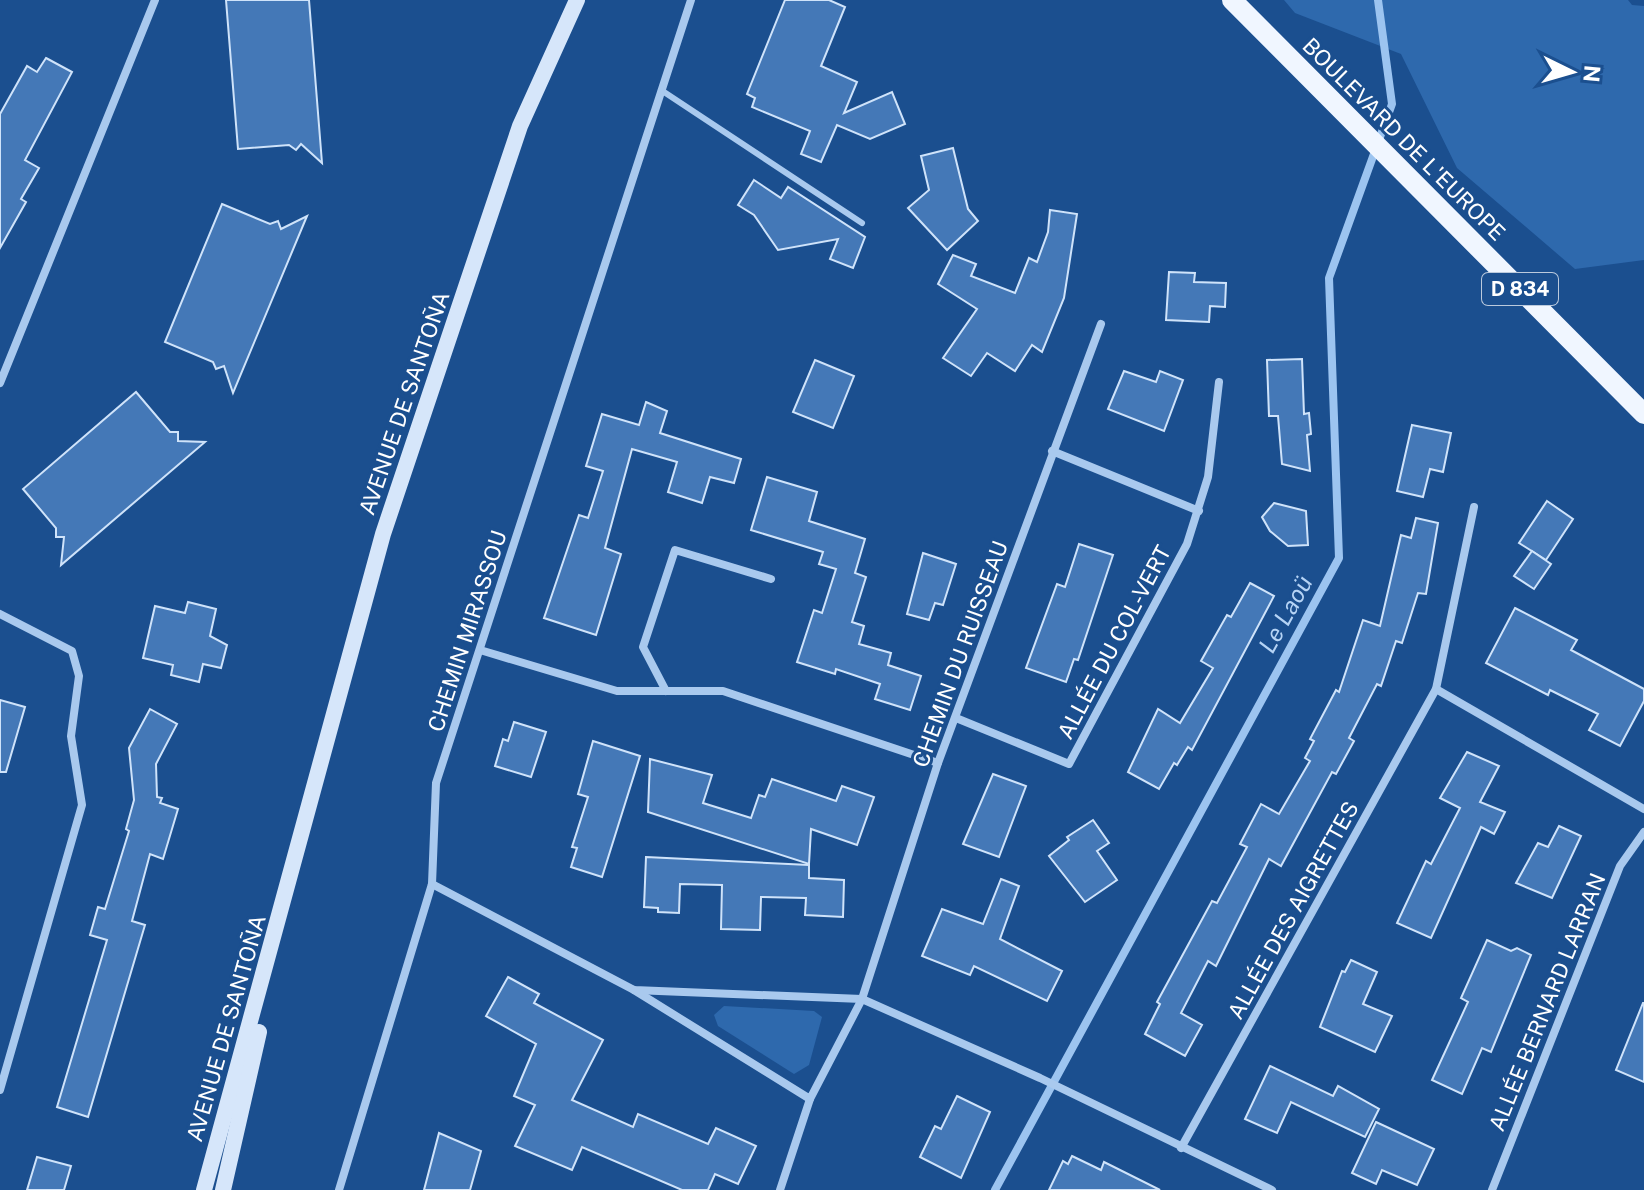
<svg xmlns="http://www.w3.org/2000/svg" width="1644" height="1190" font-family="'Public Sans',sans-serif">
  <rect width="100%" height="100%" fill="#1b4f8f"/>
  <g fill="#2e69ad">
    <polygon points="1284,0 1628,0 1632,5 1644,6 1644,260 1575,269 1457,168 1401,54 1295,13"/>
    <polygon points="724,1006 814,1011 822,1017 809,1065 794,1074 718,1026 714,1015"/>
  </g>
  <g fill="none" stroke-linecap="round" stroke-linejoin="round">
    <polyline stroke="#9cc4f0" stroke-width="8" points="995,1190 1339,558 1329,278 1392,104 1378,0"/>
  </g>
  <g fill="#4478b7" stroke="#cfe3fa" stroke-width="2">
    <polygon points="226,0 309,0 322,163 301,144 296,150 289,145 238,149"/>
    <polygon points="785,0 829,0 845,7 821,66 857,82 844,113 892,92 905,124 870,139 837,125 821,162 801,154 810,131 752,107 755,98 747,94"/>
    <polygon points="46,58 72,72 25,160 39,168 21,199 26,202 0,248 0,114 27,66 37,72"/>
    <polygon points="953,148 968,209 978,221 947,250 908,208 929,190 921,156"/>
    <polygon points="754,180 781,198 788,187 865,237 853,268 830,259 838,239 778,250 754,215 738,205"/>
    <polygon points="222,204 270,224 278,221 281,229 307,216 233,393 224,366 216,369 213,362 165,342"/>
    <polygon points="1050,210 1077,214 1064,298 1042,352 1032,345 1015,371 987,353 971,376 943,358 977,309 938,284 953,255 976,264 971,276 1015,293 1029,258 1037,262 1048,232"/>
    <polygon points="1169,272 1195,273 1194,282 1226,283 1225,307 1210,306 1209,322 1166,320"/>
    <polygon points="1302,359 1304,414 1309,413 1311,434 1307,435 1310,471 1282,464 1278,416 1269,416 1267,360"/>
    <polygon points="815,360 854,376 833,428 793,412"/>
    <polygon points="1124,371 1156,382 1160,371 1183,380 1164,431 1108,409"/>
    <polygon points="136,392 170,432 178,432 178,441 205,442 61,565 64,537 56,537 56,528 23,489"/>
    <polygon points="646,402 667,411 660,433 741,459 734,483 710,477 702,503 668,492 677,462 632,449 605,548 621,554 596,635 544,618 579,515 588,518 603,471 586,466 602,414 639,425"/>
    <polygon points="1412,425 1451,433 1443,472 1430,469 1423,497 1397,491"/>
    <polygon points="767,477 817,492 809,521 865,539 855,573 866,577 852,622 864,626 859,644 891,653 888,665 921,676 910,710 875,699 880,684 836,669 835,674 797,662 814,610 822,613 836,569 819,564 823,552 751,530"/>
    <polygon points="1547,501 1573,519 1546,560 1519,543"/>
    <polygon points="1274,503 1306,511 1308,545 1288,546 1270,531 1262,517"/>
    <polygon points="1416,518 1438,523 1426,594 1418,593 1402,643 1396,641 1381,686 1377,684 1349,738 1354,741 1336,774 1332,772 1281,866 1269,859 1216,966 1208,961 1181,1013 1202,1025 1185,1056 1145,1034 1160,1004 1157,1002 1212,901 1217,903 1247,847 1240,844 1261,804 1279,814 1310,761 1305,758 1314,741 1310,739 1336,690 1339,692 1363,620 1380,626 1401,535 1411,538"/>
    <polygon points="1079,544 1113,555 1078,660 1074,659 1066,682 1026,668 1057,584 1065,587"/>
    <polygon points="1532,551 1551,564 1534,589 1514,576"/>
    <polygon points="923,553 956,564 943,605 935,603 929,620 907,614"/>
    <polygon points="1250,583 1274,596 1192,750 1188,747 1177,765 1174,763 1159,789 1128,772 1158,709 1180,723 1213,668 1201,661 1227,615 1231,617"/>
    <polygon points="188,602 216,609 210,636 227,645 221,668 203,664 199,682 171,675 173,665 143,658 155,606 185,613"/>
    <polygon points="1515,608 1577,640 1571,650 1644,689 1644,701 1620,746 1589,730 1598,714 1550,690 1548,695 1486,663"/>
    <polygon points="0,700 25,707 6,772 0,772"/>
    <polygon points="150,709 177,724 156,764 157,797 162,798 160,803 178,809 163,859 150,854 132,921 145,925 88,1117 57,1107 107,940 90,935 98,907 105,909 129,831 126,829 134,800 129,748"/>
    <polygon points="514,722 546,732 531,777 495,766 503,739 508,741"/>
    <polygon points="593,741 640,756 602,877 571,867 577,848 572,847 588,797 578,794"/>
    <polygon points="1467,752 1499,766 1480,802 1505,812 1494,834 1481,827 1431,938 1397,923 1426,861 1431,864 1460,808 1440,798"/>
    <polygon points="650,759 712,775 703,803 751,818 759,795 765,797 772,779 836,801 842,786 874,797 857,845 811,829 809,864 648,812"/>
    <polygon points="993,774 1026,786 999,857 963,844"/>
    <polygon points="1093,820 1109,843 1097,851 1117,880 1085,902 1049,856 1069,840 1067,837"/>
    <polygon points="1559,826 1581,836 1552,898 1516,883 1538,843 1548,847"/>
    <polygon points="646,857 809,865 809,878 844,880 843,917 805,915 806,898 761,897 760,930 721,929 722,885 680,884 679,913 658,912 658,908 644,907"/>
    <polygon points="1001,879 1019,886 1000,939 1062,971 1047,1001 974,966 970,975 922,956 942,909 983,924"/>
    <polygon points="1487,940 1511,951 1517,948 1531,955 1491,1052 1482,1048 1462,1094 1432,1080 1468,1002 1461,998"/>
    <polygon points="1351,960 1377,972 1363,1004 1392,1016 1375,1052 1320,1027 1342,971 1345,972"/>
    <polygon points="508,977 539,994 534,1003 603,1040 572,1100 633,1127 638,1114 708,1144 716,1128 756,1146 738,1184 715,1174 708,1190 682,1190 582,1147 572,1170 515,1146 535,1105 514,1096 536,1044 486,1016"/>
    <polygon points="1643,1003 1644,1003 1644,1082 1616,1070"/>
    <polygon points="1270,1066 1333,1096 1338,1086 1379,1109 1365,1137 1291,1102 1277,1133 1245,1119"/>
    <polygon points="957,1096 990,1112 961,1178 920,1157 935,1126 941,1129"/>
    <polygon points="1376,1122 1434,1149 1417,1185 1382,1170 1376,1184 1352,1173"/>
    <polygon points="439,1133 481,1151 470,1190 424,1190"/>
    <polygon points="1072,1156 1101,1170 1104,1162 1160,1190 1049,1190 1063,1161 1068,1164"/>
    <polygon points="37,1157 71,1166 64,1190 27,1190"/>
  </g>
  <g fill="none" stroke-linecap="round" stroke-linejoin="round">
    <polyline stroke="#a9c9ee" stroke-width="6" points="661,90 862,223"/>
    <g stroke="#a9c9ee" stroke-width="8">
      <polyline points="0,383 155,0"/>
      <polyline points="1052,451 1199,511"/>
      <polyline points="0,614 72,651 79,676 71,736 82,805 0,1090"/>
      <polyline points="480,650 617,691 723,691 938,763"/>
      <polyline points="1436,689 1644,809"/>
      <polyline points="666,691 643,647 675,550 771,579"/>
      <polyline points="956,718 1069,764 1187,544 1208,477 1219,382"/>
      <polyline points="432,884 634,990 862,999 1040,1078 1272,1190"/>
      <polyline points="634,990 810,1099 862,999 938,763 1101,324"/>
      <polyline points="1181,1148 1436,689 1474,507"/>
      <polyline points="339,1190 432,884 436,783 691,0"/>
      <polyline points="780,1190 810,1099"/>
      <polyline points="1492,1190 1620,866 1644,832"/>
    </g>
    <g stroke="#d6e6fa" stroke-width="16">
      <polyline points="204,1190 383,534 520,126 577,0"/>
      <polyline points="223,1190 259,1032"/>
    </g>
    <polyline stroke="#f0f6ff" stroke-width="20" points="1232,0 1644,414"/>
  </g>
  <g text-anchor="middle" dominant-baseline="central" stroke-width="6" stroke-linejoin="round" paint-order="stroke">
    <rect fill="#1b4f8f" stroke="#bbcadd" stroke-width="2" x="1482" y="273" width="76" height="32" rx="6"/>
    <g font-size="20" font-weight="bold" fill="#fff">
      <text x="1520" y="289">D 834</text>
    </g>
    <g font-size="22" fill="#fff" stroke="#1b4f8f">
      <text transform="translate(1404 139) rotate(45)">BOULEVARD DE L'EUROPE</text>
      <text transform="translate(404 403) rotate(-71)">AVENUE DE SANTOÑA</text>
      <text transform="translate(467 631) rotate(-72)">CHEMIN MIRASSOU</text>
      <text transform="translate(1114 642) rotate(-62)">ALLÉE DU COL-VERT</text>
      <text transform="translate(960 654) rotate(-70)">CHEMIN DU RUISSEAU</text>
      <text transform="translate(1293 910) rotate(-61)">ALLÉE DES AIGRETTES</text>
      <text transform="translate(1547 1002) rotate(-68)">ALLÉE BERNARD LARRAN</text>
      <text transform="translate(226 1028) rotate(-74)">AVENUE DE SANTOÑA</text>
    </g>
    <g font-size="24" font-style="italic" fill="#b5d3f5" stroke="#1b4f8f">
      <text transform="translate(1285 614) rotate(-61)">Le Laoü</text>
    </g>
  </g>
  <g transform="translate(1572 72) rotate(95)" stroke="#1b4f8f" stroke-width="6" paint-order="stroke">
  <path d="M0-6L14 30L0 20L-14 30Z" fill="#ffffff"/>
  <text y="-12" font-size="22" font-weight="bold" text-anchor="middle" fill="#ffffff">N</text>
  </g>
</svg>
